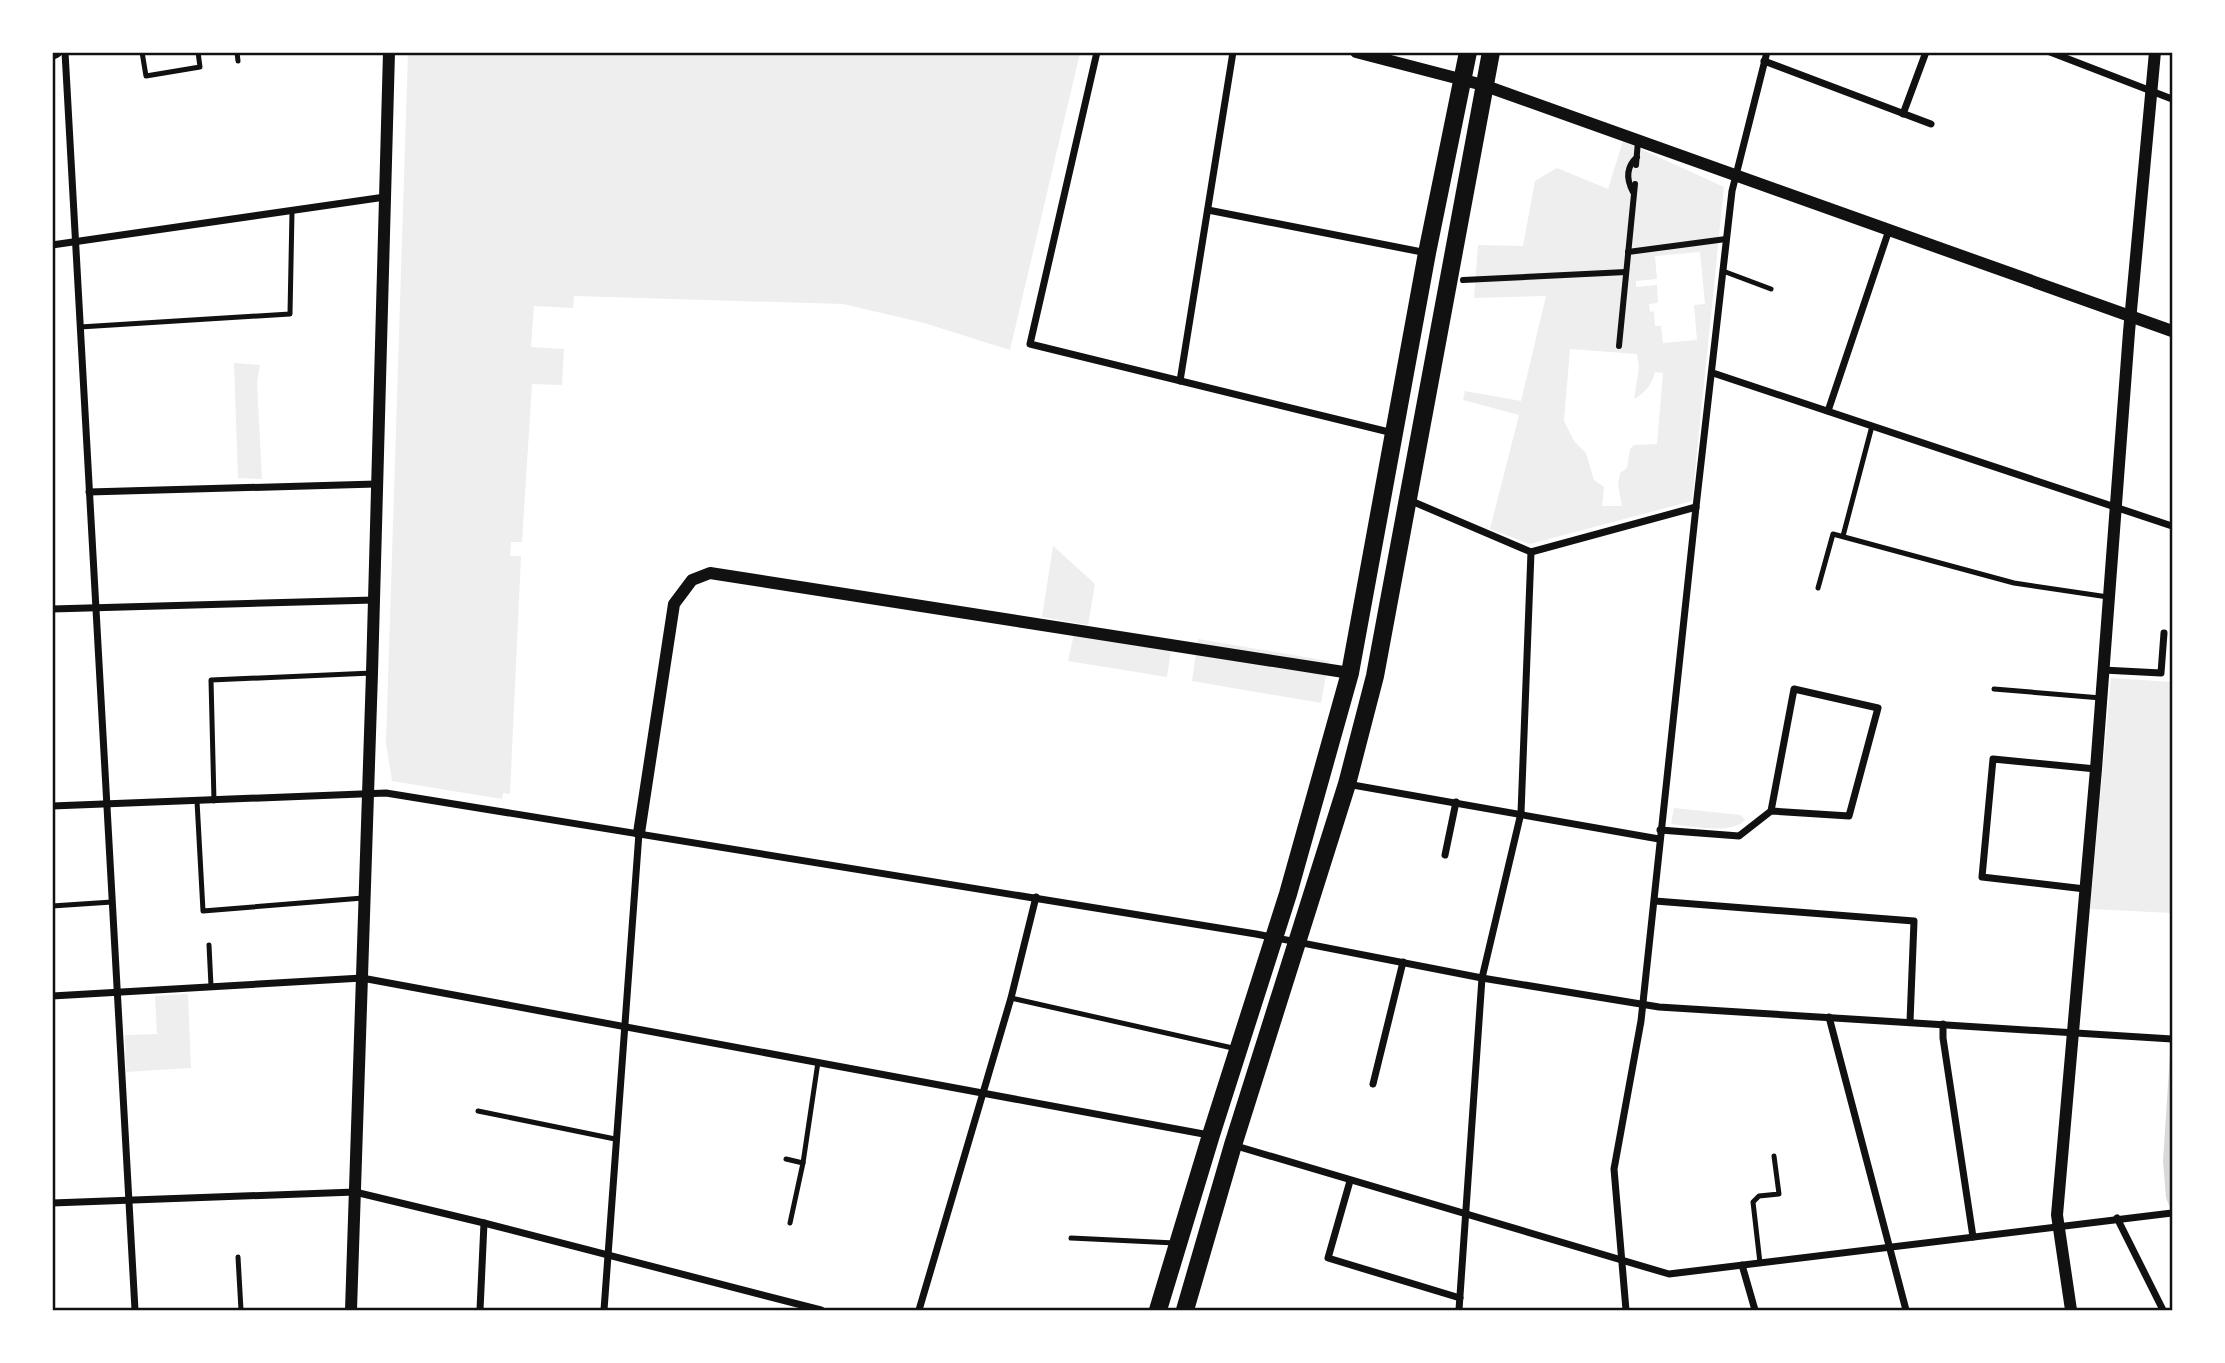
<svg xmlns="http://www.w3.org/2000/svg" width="2225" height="1363" font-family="'Fira Sans',sans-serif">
  <rect width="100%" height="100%" fill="#fff"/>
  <g fill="#eee" fill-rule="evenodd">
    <polygon points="408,52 1080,53 1010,350 924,323 843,304 574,296 573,308 534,306 531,347 564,349 562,385 532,384 522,542 511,542 510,556 521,556 510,794 503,793 502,799 392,781 386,743"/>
    <path d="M1623 141 1724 187 1692 501 1530 544 1490 529 1519 415 1463 400 1465 391 1521 401 1546 296 1474 298 1478 245 1523 246 1535 181 1557 168 1608 189ZM1700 252 1705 304 1694 305 1697 340 1663 343 1661 326H1655L1654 311 1650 312 1649 304 1658 303 1657 285 1636 287V281L1657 279 1655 256ZM1570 349 1637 354 1639 367 1634 399C1646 392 1651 386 1655 372L1663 373 1657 444 1634 445 1630 449 1627 468 1620 473 1618 485 1622 506H1602L1604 487 1594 480 1586 453 1574 441 1564 421Z"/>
    <polygon points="234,363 260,365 257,383 262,479 238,478"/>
    <polygon points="1053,546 1095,584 1088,625 1042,617"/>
    <polygon points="1074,634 1171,650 1167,677 1068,661"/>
    <polygon points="1198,639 1329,661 1328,667 1197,646"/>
    <polygon points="1196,653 1326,675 1321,703 1192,681"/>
    <polygon points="2111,678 2172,682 2172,913 2090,909"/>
    <path d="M1674 808 1741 815 1745 820C1732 835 1691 826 1671 824Z"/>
    <polygon points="188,994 191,1068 126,1072 125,1035 157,1034 155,996"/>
  </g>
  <polygon fill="#d9d9d9" points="2172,1023 2172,1212 2166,1198 2163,1161"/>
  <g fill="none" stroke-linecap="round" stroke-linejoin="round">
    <g stroke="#111" stroke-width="5">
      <polyline points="142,52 146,76 200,67 198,52"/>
      <polyline points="237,52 238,61"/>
      <polyline points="1723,271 1771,289"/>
      <polyline points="80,327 290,314 292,212"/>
      <polyline points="1843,536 1872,426"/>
      <polyline points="1818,588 1833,534 2014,583 2108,597"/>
      <polyline points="1994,689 2101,698"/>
      <polyline points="197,801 203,911 363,898"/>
      <polyline points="214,801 211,680 372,673"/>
      <polyline points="52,906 112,902"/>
      <polyline points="209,945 211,986"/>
      <polyline points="1011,998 1237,1049"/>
      <polyline points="478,1111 615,1139"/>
      <polyline points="786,1159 803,1163"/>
      <polyline points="790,1223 803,1163 818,1062"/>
      <polyline points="1071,1238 1175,1243"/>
      <polyline points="238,1257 241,1310"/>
      <polyline points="1760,1263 1753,1202 1759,1196 1779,1194 1774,1156"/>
    </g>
    <g stroke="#111" stroke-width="6">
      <polyline points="1636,165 1638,141"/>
      <path d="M1633 192C1626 179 1626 167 1637 157"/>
      <polyline points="1628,252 1726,239"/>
      <polyline points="1463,280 1626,272"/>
      <polyline points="1619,346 1635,184"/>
    </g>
    <g stroke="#111" stroke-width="7">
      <polyline points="65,52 135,1310"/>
      <polyline points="1097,52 1030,344 1393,433"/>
      <polyline points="2050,52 2172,99"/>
      <polyline points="1764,61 1931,124"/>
      <polyline points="1903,114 1926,52"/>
      <polyline points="1208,210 1427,253"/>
      <polyline points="52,245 385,197"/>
      <polyline points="1713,373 2172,526"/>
      <polyline points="1180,381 1233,52"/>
      <polyline points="1828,411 1889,230"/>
      <polyline points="89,492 376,484"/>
      <polyline points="1409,500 1531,552 1696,507"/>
      <polyline points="52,609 374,600"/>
      <polyline points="2103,670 2161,673 2164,633"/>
      <polyline points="1347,784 1659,839"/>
      <polyline points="52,806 386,793 1256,934 1482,978 1659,1007 2172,1039"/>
      <polyline points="1660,830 1739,836 1771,811 1849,816 1878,708 1794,689 1771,811"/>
      <polyline points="1445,855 1456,802"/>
      <polyline points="2085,889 1982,877 1993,759 2096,769"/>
      <polyline points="1655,901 1914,921 1910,1022"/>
      <polyline points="52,996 362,978 1209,1135"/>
      <polyline points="1829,1017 1906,1310"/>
      <polyline points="1943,1024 1943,1038 1973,1237"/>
      <polyline points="1373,1084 1403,962"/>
      <polyline points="1233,1145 1669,1274 2172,1213"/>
      <polyline points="1350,1181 1328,1258 1460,1298"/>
      <polyline points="52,1203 355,1192 484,1223 821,1310"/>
      <polyline points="2117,1218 2163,1310"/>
      <polyline points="1742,1265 1755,1310"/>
      <polyline points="480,1310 484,1223"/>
      <polyline points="604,1310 639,833"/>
      <polyline points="919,1310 1011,998 1036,897"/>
      <polyline points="1459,1310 1482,978 1521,813 1531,552"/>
      <polyline points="1626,1310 1614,1169 1641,1021 1696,507 1732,191 1767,52"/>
    </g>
    <g stroke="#111" stroke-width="12">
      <polyline points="1356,52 1483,85 2172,331"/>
      <polyline points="52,54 56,52"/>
      <polyline points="639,833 674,604 692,580 710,573 1350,673"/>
      <polyline points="351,1310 372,673 389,52"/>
      <polyline points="2071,1310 2057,1215 2096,769 2129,332 2155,52"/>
    </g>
    <g stroke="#111" stroke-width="18">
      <polyline points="1158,1310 1211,1135 1288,894 1350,673 1427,253 1468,52"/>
      <polyline points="1185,1310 1233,1145 1347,784 1375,676 1491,52"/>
    </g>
  </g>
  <rect width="2225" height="1363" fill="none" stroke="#ffffff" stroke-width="108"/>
  <rect x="54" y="54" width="2117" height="1255" fill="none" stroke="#111" stroke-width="2.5"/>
</svg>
